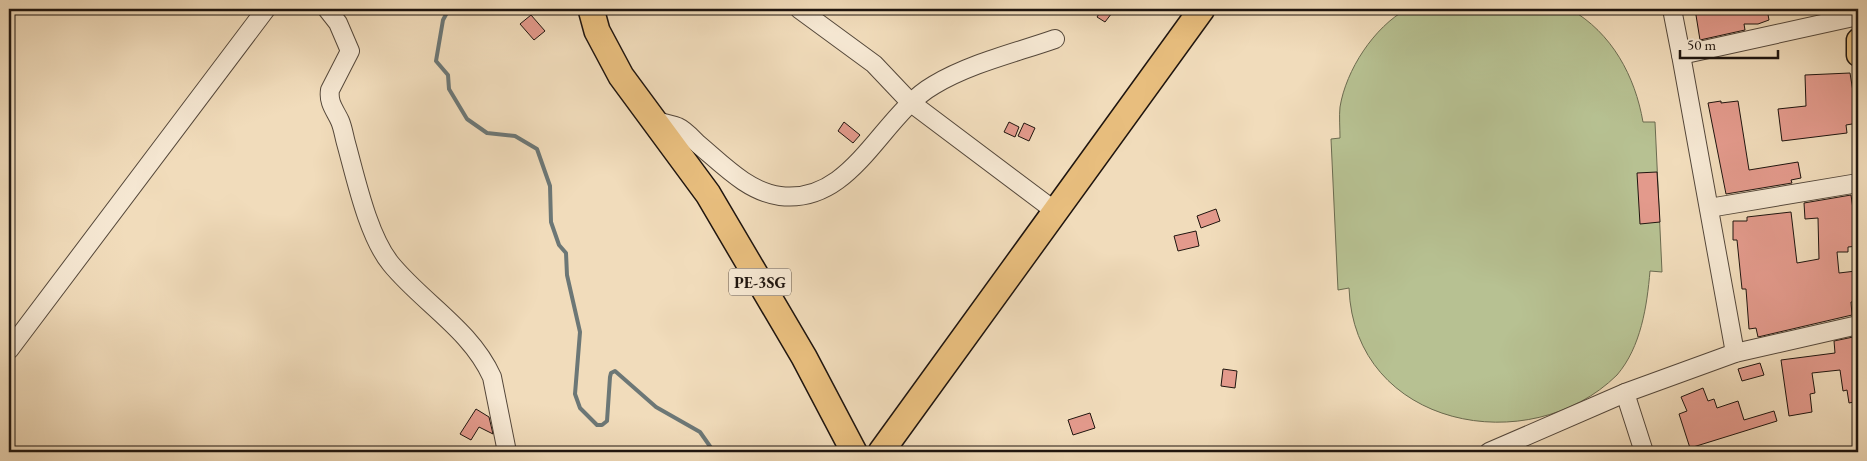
<svg xmlns="http://www.w3.org/2000/svg" width="1867" height="461" font-family="'EB Garamond',serif">
  <rect width="100%" height="100%" fill="#f1dcbb"/>
  <filter id="stains"><feTurbulence type="fractalNoise" baseFrequency=".004" numOctaves="4"/><feColorMatrix values="0 0 0 0 .2 0 0 0 0 .09 0 0 0 0 .02 0 0 0 .5 -.17"/></filter>
  <radialGradient id="worn" r=".72"><stop offset=".6" stop-color="#630" stop-opacity="0"/><stop offset="1" stop-color="#630" stop-opacity=".3"/></radialGradient>
  <path fill="#b7c192" stroke="#6b6b50" d="M1407 9H1570C1612 33 1635 76 1643 122H1655L1662 272 1650 271C1647 306 1641 347 1617 375 1530 461 1354 428 1349 288L1338 290 1331 139 1340 138C1340 128 1339 116 1340 107 1346 70 1374 27 1407 9Z"/>
  <g fill="none" stroke-linecap="round" stroke-linejoin="round">
    <polyline stroke="#6c7776" stroke-width="4" points="449,9 443,20 436,61 448,75 449,89 467,119 487,133 515,136 537,149 550,186 551,222 559,245 566,253 567,275 580,332 575,394 580,408 597,425 602,425 607,421 610,377 611,373 615,371 656,407 700,432 714,452"/>
  </g>
  <g fill="#e39a8c" stroke="#1f150f">
    <polygon points="1102,9 1115,9 1105,22 1097,17"/>
    <polygon points="1695,9 1757,9 1757,11 1767,9 1769,20 1758,24 1744,24 1745,30 1700,40"/>
    <polygon points="531,15 545,31 534,40 520,24"/>
    <polygon points="1850,73 1858,123 1846,125 1847,133 1782,141 1778,109 1806,106 1805,75"/>
    <polygon points="1721,101 1721,103 1738,101 1749,170 1798,162 1801,178 1791,180 1792,183 1726,194 1708,103"/>
    <polygon points="844,122 860,135 853,143 838,131"/>
    <polygon points="1009,122 1019,127 1015,137 1004,132"/>
    <polygon points="1024,123 1035,128 1029,141 1018,136"/>
    <polygon points="1657,172 1660,222 1640,224 1637,173"/>
    <polygon points="1851,195 1853,209 1858,209 1858,246 1848,247 1848,252 1837,252 1839,273 1856,271 1858,301 1851,302 1852,315 1758,337 1756,328 1749,329 1746,289 1742,289 1737,240 1733,240 1733,221 1747,221 1747,217 1791,212 1797,263 1819,259 1818,218 1805,219 1804,203"/>
    <polygon points="1216,209 1220,221 1201,228 1197,216"/>
    <polygon points="1196,231 1199,246 1178,251 1174,236"/>
    <polygon points="1858,336 1858,401 1849,403 1847,390 1843,391 1840,370 1812,373 1815,393 1810,394 1812,412 1789,416 1781,360 1835,353 1834,341"/>
    <polygon points="1760,363 1764,375 1742,381 1738,369"/>
    <polygon points="1223,369 1237,371 1235,388 1221,386"/>
    <polygon points="1703,388 1708,401 1714,399 1717,408 1738,401 1744,420 1774,411 1777,421 1690,448 1679,414 1687,411 1681,397"/>
    <polygon points="476,409 489,417 493,434 479,427 471,440 460,434"/>
    <polygon points="1090,413 1095,428 1073,435 1068,420"/>
  </g>
  <g fill="none" stroke-linecap="round" stroke-linejoin="round">
    <defs>
      <g id="minor">
        <path d="M327 9 338 23 350 51 330 90C328 103 335 110 340 121 343 128 344 136 346 143 356 179 368 236 391 264 423 303 471 330 492 377L507 452"/>
        <polyline points="799,9 874,64 910,102 1055,211"/>
        <polyline points="1672,9 1681,55 1858,16"/>
        <polyline points="1681,55 1735,353"/>
        <path d="M652 120C660 122 670 124 678 127 685 130 692 138 698 144 722 164 748 192 780 196 853 205 880 116 934 85 971 63 1015 53 1055 39"/>
        <polyline points="1709,208 1858,183"/>
        <polyline points="9,350 266,9"/>
        <polyline points="1625,393 1644,452"/>
        <polyline points="1489,452 1625,393 1735,353 1858,325"/>
      </g>
      <polyline id="major" points="1858,40 1858,55"/>
      <g id="highway">
        <polyline points="591,9 597,31 621,76 708,194 804,357 854,452"/>
        <polyline points="881,452 1202,9"/>
      </g>
    </defs>
    <use href="#minor" stroke="#54473a" stroke-width="20"/>
    <use href="#major" stroke="#1f150f" stroke-width="25"/>
    <use href="#highway" stroke="#1f150f" stroke-width="28"/>
    <use href="#minor" stroke="#f6e8d3" stroke-width="18"/>
    <use href="#major" stroke="#e8be7e" stroke-width="22"/>
    <use href="#highway" stroke="#e8be7e" stroke-width="25"/>
  </g>
  <g text-anchor="middle" dominant-baseline="central" stroke-width="5" stroke-linejoin="round" paint-order="stroke">
    <rect fill="#f6e8d3" stroke="#60544a" stroke-width="1" x="729" y="268.5" width="62" height="27" rx="4"/>
    <g font-size="16" font-weight="bold" fill="#1f150f">
      <text x="760" y="282">PE-3SG</text>
    </g>
  </g>
  <rect width="1867" height="461" fill="none" stroke="#f1dcbb" stroke-width="30"/>
  <rect x="10" y="10" width="1847" height="441" fill="none" stroke="#1f150f" stroke-width="2.5"/>
  <rect x="15" y="15" width="1837" height="431" fill="none" stroke="#1f150f"/>
  <path d="M1680 50v8h98v-8" fill="none" stroke="#1f150f" stroke-width="2.5"/>
  <text x="1687" y="50" font-size="15" fill="#1f150f" stroke="#f6e8d3" stroke-width="4" paint-order="stroke">50 m</text>
  <rect width="100%" height="100%" filter="url(#stains)"/>
  <rect width="100%" height="100%" fill="url(#worn)"/>
</svg>
